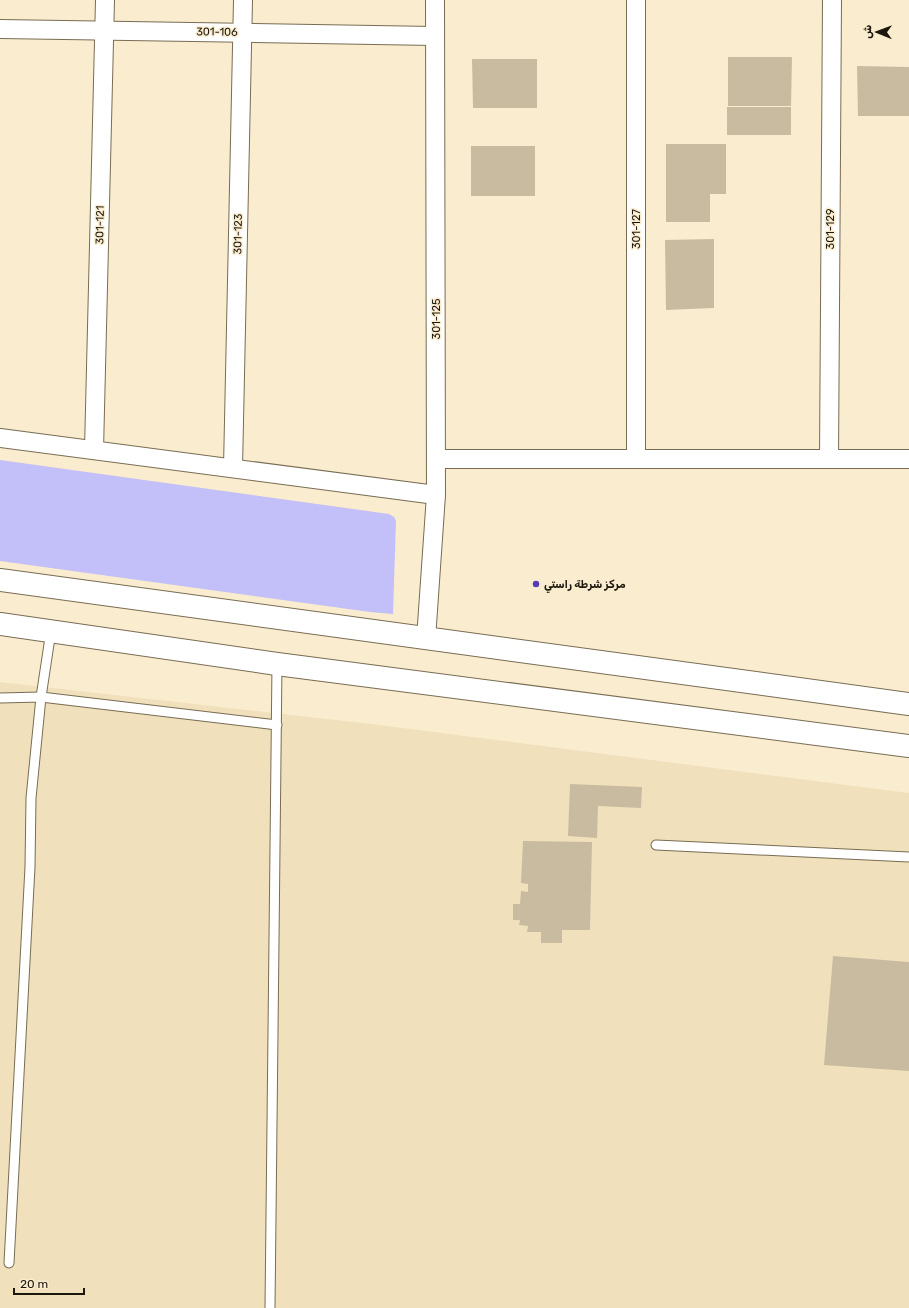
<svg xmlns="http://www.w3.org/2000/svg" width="909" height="1308" font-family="Rubik,Cairo,sans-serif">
  <rect width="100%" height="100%" fill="#faeccf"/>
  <polygon fill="#f1e0bc" points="0,682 371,724 909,793 909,1308 0,1308"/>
  <polygon fill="#c3bff8" points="0,460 389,514 394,517 396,521 393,614 370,612 0,561"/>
  <g fill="#c8bb9f">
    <polygon points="728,57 792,57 791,106 728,106"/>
    <polygon points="472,59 537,59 537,108 473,108"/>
    <polygon points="857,66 909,67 909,116 858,116"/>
    <rect x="727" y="107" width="64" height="28"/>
    <polygon points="666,144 726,144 726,194 710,194 710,222 666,222"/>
    <rect x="471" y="146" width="64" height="50"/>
    <polygon points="714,239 714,308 666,310 665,240"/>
    <polygon points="570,784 642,787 641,808 598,806 597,838 568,836"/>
    <polygon points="523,841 592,842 590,930 562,930 562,943 541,943 541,932 527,932 528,926 519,925 520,920 513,920 513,904 520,904 521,891 528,892 528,884 521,883"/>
    <polygon points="833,956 909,962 909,1071 824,1065"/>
  </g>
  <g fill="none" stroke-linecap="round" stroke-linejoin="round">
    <defs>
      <g id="lane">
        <polyline points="0,698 41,697 277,725"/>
        <polyline points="656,845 909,857"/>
        <polyline points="9,1263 30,867 31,798 41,697 51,631"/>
        <polyline points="270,1308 277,664"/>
      </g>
      <g id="street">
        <polyline points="0,29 435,36"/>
        <polyline points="0,438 436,495"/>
        <polyline points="94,450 105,0"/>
        <polyline points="436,459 909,459"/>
        <polyline points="636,459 636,0"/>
        <polyline points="829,459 832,0"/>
        <polyline points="233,468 243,0"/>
        <polyline points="426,639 436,495 435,0"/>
      </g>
      <g id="secondary">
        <polyline points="0,580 909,704"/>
        <polyline points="0,624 277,664 909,746"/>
      </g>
    </defs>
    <use href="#lane" stroke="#786c53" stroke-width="11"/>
    <use href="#street" stroke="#786c53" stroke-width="20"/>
    <use href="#secondary" stroke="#786c53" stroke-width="24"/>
    <use href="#lane" stroke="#fff" stroke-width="9"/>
    <use href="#street" stroke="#fff" stroke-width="18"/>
    <use href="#secondary" stroke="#fff" stroke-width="22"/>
  </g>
  <circle fill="#573cb4" stroke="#faeccf" stroke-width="1.5" cx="536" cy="584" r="4"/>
  <g text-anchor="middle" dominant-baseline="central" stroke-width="3" stroke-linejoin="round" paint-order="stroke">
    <g font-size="11" fill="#1c170d" stroke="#faeccf">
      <text transform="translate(217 32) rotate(1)">301-106</text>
      <text transform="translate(100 225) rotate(-89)">301-121</text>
      <text transform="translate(636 229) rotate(-90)">301-127</text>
      <text transform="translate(830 229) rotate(-90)">301-129</text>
      <text transform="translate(238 234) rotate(-89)">301-123</text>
      <text transform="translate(436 319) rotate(-90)">301-125</text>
    </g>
    <g font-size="11" font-weight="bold" fill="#1c170d" stroke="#faeccf" text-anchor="start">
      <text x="544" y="584">مركز شرطة راستي</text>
    </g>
  </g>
  <g transform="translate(877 32) rotate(271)" stroke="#faeccf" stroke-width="3" paint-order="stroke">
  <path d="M0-3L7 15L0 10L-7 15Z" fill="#1c170d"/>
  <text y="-6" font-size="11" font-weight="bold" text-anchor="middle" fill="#1c170d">ش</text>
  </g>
  <path d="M14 1288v6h70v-6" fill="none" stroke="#1c170d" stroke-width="2"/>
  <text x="20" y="1288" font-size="12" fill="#1c170d" stroke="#faeccf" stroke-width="3" paint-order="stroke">20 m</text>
</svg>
